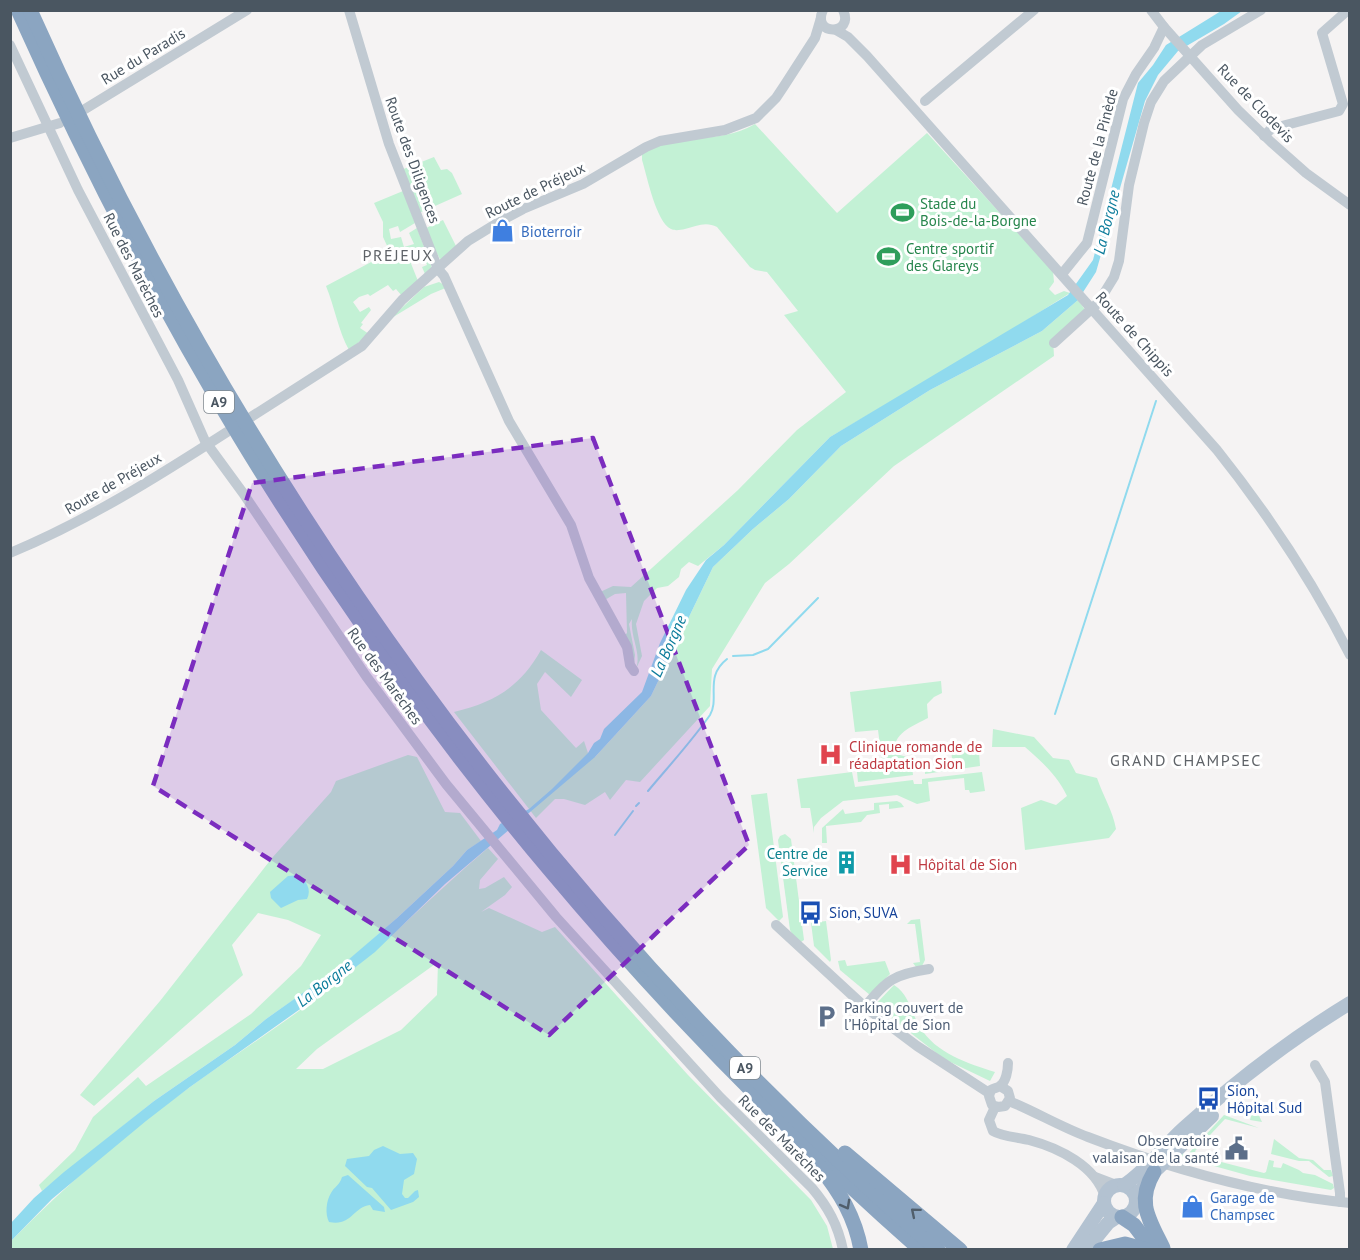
<svg xmlns="http://www.w3.org/2000/svg" width="1360" height="1260" font-family="'PT Sans',sans-serif">
  <rect width="100%" height="100%" fill="#f5f3f3"/>
  <g fill="#c3f1d5" fill-rule="evenodd">
    <path d="M755 124 837 213 927 133 1053 271 1054 282 1049 289 1055 295 1064 291 1070 293 976 352 830 437 724 545 698 566 689 562 681 569 679 577 668 586 657 588 644 601 636 624 642 656 635 671C643 654 630 639 632 619L629 624 635 655 634 664 623 637 627 633 626 593 615 594 603 601 598 593 613 586 631 587 738 490 797 430 846 392 784 315 798 311 767 272 755 270 750 267 717 227C706 221 696 226 685 229 680 230 675 231 671 229 656 222 647 176 642 160V154C676 131 717 146 755 124Z"/>
    <polygon points="434,157 441,170 447,169 452,173 462,194 417,214 401,170"/>
    <path d="M403 191 415 223 400 232 398 226 389 229 391 239 401 237 404 247 414 244 409 233 417 228 432 268 425 274 422 267 427 265 422 251 408 256 418 281 402 296 396 289 393 291 388 285 370 296 368 294 359 297 353 302 360 312 369 307 371 310 361 323 363 324 360 328 369 334 349 350C338 330 335 308 326 286L390 252 383 237V222L374 203Z"/>
    <polygon points="443,220 456,246 444,258 440,259 424,229"/>
    <polygon points="439,282 448,287 431,294 390,319 424,287"/>
    <path d="M1078 300 1086 311 1053 339 1054 356 894 466 789 564 765 583 712 669 710 706 640 782 626 780 610 800 605 792 585 805 564 799H555L536 818 454 712C495 702 520 687 541 650L582 680 571 697 545 672 537 684 541 710 576 748 584 741 588 753 595 757 651 696 713 567 753 529 789 499 841 446 930 390 1042 331Z"/>
    <path d="M941 681 942 693 934 697 927 704 928 718C913 726 890 734 896 754L911 758 913 775 858 782 857 772 883 768 878 730 855 732 850 692Z"/>
    <path d="M993 729 1034 737 1053 758 1069 760 1076 773 1097 778C1103 796 1113 811 1116 829L1109 838 1025 850 1021 808 1041 800 1056 805 1067 796C1057 775 1042 762 1025 747H992Z"/>
    <polygon points="971,747 979,752 980,766 925,774 925,771 953,767 951,749"/>
    <polygon points="408,755 417,757 445,812 460,813 481,841 467,850 453,866 397,918 342,966 266,1019 235,1045 154,1101 42,1191 39,1185 75,1150 93,1117 138,1077 146,1086 251,1014 301,966 321,935 288,920 258,913 232,945 243,975 94,1106 80,1095 160,1001 272,858 331,792 336,781"/>
    <polygon points="852,772 855,787 913,780 914,784 922,784 922,779 982,772 985,791 970,793 969,790 965,790 964,778 928,782 930,801 917,804 897,795 843,801 821,818 814,827 814,833 810,808 801,808 797,779"/>
    <polygon points="767,793 783,917 779,921 766,908 751,795"/>
    <polygon points="897,801 901,803 904,807 889,809 889,804 879,805 880,813 867,815 861,822 826,826 827,843 822,843 822,828 843,809 845,814 874,810 874,803"/>
    <polygon points="785,834 791,839 804,940 801,942 794,937 790,930 778,840 780,836"/>
    <path d="M488 848 498 859 480 880 479 889 485 888 504 877 512 887 505 895 481 912 489 908 542 932 555 927 688 1075 811 1200 827 1226 833 1249 11 1250V1241C66 1185 126 1133 190 1087 233 1056 278 1027 321 995 380 950 431 896 488 848ZM438 962 437 995 401 1030 323 1069H296L317 1049Z"/>
    <polygon points="920,919 925,960 922,966 916,967 913,963 920,962 915,924 907,924 911,920"/>
    <polygon points="826,921 831,960 830,962 814,946 811,923"/>
    <polygon points="845,960 847,966 885,961 890,974 870,995 840,970 838,961"/>
    <path d="M894 985C909 994 911 1013 920 1027 935 1053 969 1064 995 1072L990 1081 944 1059 875 1005Z"/>
    <polygon points="1249,1107 1256,1109 1262,1122 1250,1120 1251,1116 1244,1113 1245,1110"/>
    <polygon points="1224,1115 1259,1128 1225,1119 1195,1151 1198,1156 1264,1173 1266,1172 1269,1160 1274,1161 1273,1167 1281,1168 1283,1163 1299,1170 1303,1173 1315,1175 1333,1184 1334,1188 1331,1190 1250,1176 1178,1156 1181,1154 1189,1153"/>
    <polygon points="1274,1139 1299,1158 1313,1160 1324,1170 1331,1170 1333,1176 1329,1177 1309,1161 1299,1161 1271,1154"/>
  </g>
  <g fill="#90daee">
    <polygon points="1221,11 1242,11 1224,24 1178,51 1158,75 1145,101 1096,272 1078,300 1042,331 930,390 841,446 789,499 753,529 713,567 651,696 595,757 445,884 375,952 320,995 190,1087 146,1121 52,1199 11,1241 11,1223 34,1198 64,1172 154,1101 235,1045 266,1019 341,966 397,918 453,866 467,850 497,830 500,824 529,809 552,789 588,753 594,743 600,739 604,729 642,692 660,643 686,590 706,560 724,545 830,437 1068,295 1093,260 1138,83 1153,65 1166,45"/>
    <path d="M300 875C306 882 312 889 307 899L298 900 281 908 271 898 270 892 288 876Z"/>
    <polygon points="383,1146 400,1154 413,1153 417,1159 414,1174 404,1180 402,1194 405,1198 408,1198 415,1191 418,1190 419,1197 413,1202 391,1210 372,1188 367,1187 345,1166 347,1159 369,1156 374,1150"/>
    <path d="M348 1175 384 1207 385 1212 373 1210 370 1205C353 1207 351 1227 329 1222 325 1214 326 1201 331 1193 334 1187 340 1185 342 1177Z"/>
  </g>
  <g fill="none" stroke-linecap="round" stroke-linejoin="round">
    <g stroke="#90daee" stroke-width="2">
      <polyline points="733,656 753,655 768,649 818,598"/>
      <polyline points="1055,714 1156,401"/>
      <path d="M648 791C668 767 692 741 710 715 720 698 704 677 727 659"/>
      <polyline points="636,806 639,803"/>
      <polyline points="615,835 633,811"/>
    </g>
    <g stroke="#c1cad2" stroke-width="10">
      <polyline points="349,10 389,144 438,269 444,276 509,421 571,525 589,578 627,647 630,665 634,671"/>
      <path d="M823 10C811 36 855 36 843 10"/>
      <polyline points="1151,10 1164,27 1238,110 1271,142 1306,173 1350,205"/>
      <path d="M836 30 848 37 867 56 1217 450C1268 514 1313 582 1350 655"/>
      <path d="M10 45 78 190 178 380 205 441 243 493 366 676 446 784 556 917 720 1097 812 1188C828 1207 838 1225 843 1250"/>
      <polyline points="925,101 1034,10"/>
      <polyline points="85,109 247,10"/>
      <polyline points="1264,136 1271,129 1339,111 1343,104 1322,33 1348,10"/>
      <polyline points="10,138 60,123"/>
      <polyline points="1062,274 1087,243 1123,99 1136,74 1154,48 1164,27"/>
      <polyline points="1054,343 1098,303 1114,277 1119,261 1129,185 1144,123 1151,102 1164,81 1202,45 1261,10"/>
      <polyline points="251,417 362,346 402,300 468,241 499,222 523,209 583,184 646,147 660,141 725,130 756,118 776,98 784,86 815,38 821,18"/>
      <path d="M10 553C87 521 157 477 227 432"/>
      <polyline points="776,925 865,1007 917,1046 989,1093"/>
      <path d="M865 1007C886 980 895 974 929 969"/>
      <polyline points="1315,1065 1325,1082 1340,1193 1340,1202"/>
      <path d="M1000 1086 1008 1091 1010 1098 1005 1106 998 1107 992 1105 989 1096 991 1090C994 1088 998 1088 1000 1086 1006 1082 1008 1070 1008 1063"/>
      <path d="M1009 1101C1036 1112 1061 1127 1088 1137 1171 1169 1260 1194 1350 1203"/>
      <path d="M995 1107 989 1120 993 1131C1003 1137 1017 1137 1029 1140 1059 1148 1096 1166 1105 1197"/>
      <polyline points="1095,1177 1116,1185"/>
    </g>
    <g stroke="#b3c2d1" stroke-width="14">
      <circle cx="1120" cy="1201" r="16"/>
      <path d="M1124 1185C1147 1170 1164 1146 1184 1128 1235 1082 1291 1039 1350 1003"/>
      <polyline points="1136,1197 1154,1172 1212,1116"/>
      <polyline points="1073,1250 1104,1203"/>
      <polyline points="1086,1250 1108,1223 1117,1217"/>
    </g>
    <g stroke="#8ba5c1" stroke-width="15">
      <path d="M18 10C84 157 157 300 240 437 424 741 655 1016 921 1250"/>
      <path d="M30 10C241 483 546 910 938 1250"/>
      <polyline points="845,1153 960,1250"/>
      <path d="M819 1166C840 1192 855 1217 861 1250"/>
      <path d="M1154 1172C1136 1202 1149 1219 1163 1248"/>
      <polyline points="1122,1217 1134,1225 1153,1250"/>
      <polyline points="1100,1250 1125,1244 1147,1250"/>
    </g>
  </g>
  <defs><path id="oneway-chevron" d="M-2-3.5L2.5 0L-2 3.5" fill="none" stroke-width="1.6" stroke-linecap="round" stroke-linejoin="round" transform="scale(1.5)"/></defs>
  <g stroke="#505e6b">
    <use href="#oneway-chevron" transform="translate(846 1205) rotate(61)"/>
    <use href="#oneway-chevron" transform="translate(915 1212) rotate(-140)"/>
  </g>
  <path fill="#7b2cbf" fill-opacity="0.2" stroke="#7b2cbf" stroke-width="4.5" stroke-dasharray="12 8" stroke-linejoin="round" d="M593 438 749 845 549 1035 153 786 252 483Z"/>
  <defs>
    <symbol id="stadium-bare" viewBox="-9 -9 18 18"><path d="M0-5a6.5 5 0 1 0 0 10a6.5 5 0 1 0 0-10ZM-3.5-1.8h7v3.6h-7Z" fill="#2e9e5b" stroke="#fff" stroke-width="2.5" paint-order="stroke"/></symbol>
    <symbol id="shop-bare" viewBox="-9 -9 18 18"><path d="M-5-2.5h2.3a2.7 3.5 0 0 1 5.4 0H5L5.5 6h-11ZM-1.5-2.5h3a1.5 2.3 0 0 0-3 0Z" fill="#3f7fe0" stroke="#fff" stroke-width="2.5" paint-order="stroke"/></symbol>
    <symbol id="hospital-bare" viewBox="-9 -9 18 18"><path d="M-5-5h3v3.5h4V-5h3V5h-3V1.5h-4V5h-3Z" fill="#e0444e" stroke="#fff" stroke-width="2.5" paint-order="stroke"/></symbol>
    <symbol id="building-bare" viewBox="-9 -9 18 18"><path d="M-4-6H4V6H1V3H-1V6H-4ZM-2.5-4.3h1.7v1.8h-1.7ZM.8-4.3h1.7v1.8H.8ZM-2.5-1h1.7V.8h-1.7ZM.8-1h1.7V.8H.8Z" fill="#0f9aa8" stroke="#fff" stroke-width="2.5" paint-order="stroke"/></symbol>
    <symbol id="bus-bare" viewBox="-9 -9 18 18"><path d="M-5-6H5V4H4V6H2V4H-2V6H-4V4H-5ZM-3.5-4V0h7V-4ZM-3.5 1.2v1.5H-2V1.2ZM2 1.2v1.5H3.5V1.2Z" fill="#1a4fb4" stroke="#fff" stroke-width="2.5" paint-order="stroke"/></symbol>
    <symbol id="parking-bare" viewBox="-9 -9 18 18"><path d="M-3.5-5.5H1a3.5 3.5 0 0 1 0 7H-1V5.5H-3.5ZM-1-3.4V-.6H.8a1.4 1.4 0 0 0 0-2.8Z" fill="#5c6f8a" stroke="#fff" stroke-width="2.5" paint-order="stroke"/></symbol>
    <symbol id="civic-bare" viewBox="-9 -9 18 18"><path d="M-.6-6.5H3V-4.5H.6V-3L4-1V1h2V6H-6V1h2V-1L-.6-3ZM-1.2 2.5V6h2.4V2.5Z" fill="#5c6f8a" stroke="#fff" stroke-width="2.5" paint-order="stroke"/></symbol>
  </defs>
  <g fill-rule="evenodd">
    <use href="#stadium-bare" x="886" y="196" width="33" height="33"/>
    <use href="#shop-bare" x="486" y="214" width="33" height="33"/>
    <use href="#stadium-bare" x="872" y="240" width="33" height="33"/>
    <use href="#hospital-bare" x="814" y="738" width="33" height="33"/>
    <use href="#building-bare" x="830" y="846" width="33" height="33"/>
    <use href="#hospital-bare" x="884" y="848" width="33" height="33"/>
    <use href="#bus-bare" x="794" y="896" width="33" height="33"/>
    <use href="#parking-bare" x="810" y="1000" width="33" height="33"/>
    <use href="#bus-bare" x="1192" y="1082" width="33" height="33"/>
    <use href="#civic-bare" x="1220" y="1132" width="33" height="33"/>
    <use href="#shop-bare" x="1176" y="1190" width="33" height="33"/>
  </g>
  <g text-anchor="middle" dominant-baseline="central" stroke-width="6" stroke-linejoin="round" paint-order="stroke">
    <g fill="#fff" stroke="#808990" stroke-width="1.5">
      <rect x="204" y="391" width="30" height="22" rx="4.5"/>
      <rect x="730" y="1057" width="30" height="22" rx="4.5"/>
    </g>
    <g font-size="14" font-weight="bold" fill="#4a5661">
      <text x="219" y="402">A9</text>
      <text x="745" y="1068">A9</text>
    </g>
    <g font-size="15" fill="#4a5661" stroke="#fff">
      <text transform="translate(143 56) rotate(-31)">Rue du Paradis</text>
      <text transform="translate(1256 103) rotate(46)">Rue de Clodevis</text>
      <text transform="translate(1097 147) rotate(-75)">Route de la Pinède</text>
      <text transform="translate(413 160) rotate(70)">Route des Diligences</text>
      <text transform="translate(535 190) rotate(-26)">Route de Préjeux</text>
      <text transform="translate(134 265) rotate(63)">Rue des Marèches</text>
      <text transform="translate(1135 334) rotate(48)">Route de Chippis</text>
      <text transform="translate(113 483) rotate(-30)">Route de Préjeux</text>
      <text transform="translate(385 676) rotate(54)">Rue des Marèches</text>
      <text transform="translate(782 1138) rotate(45)">Rue des Marèches</text>
    </g>
    <g font-size="15" fill="#27864d" stroke="#fff" text-anchor="start">
      <text x="920" y="203">Stade du<tspan x="920" dy="17">Bois-de-la-Borgne</tspan></text>
      <text x="906" y="248">Centre sportif<tspan x="906" dy="17">des Glareys</tspan></text>
    </g>
    <g font-size="15" fill="#366cbe" stroke="#fff" text-anchor="start">
      <text x="521" y="231">Bioterroir</text>
      <text x="1210" y="1197">Garage de<tspan x="1210" dy="17">Champsec</tspan></text>
    </g>
    <g font-size="15" fill="#be3a42" stroke="#fff" text-anchor="start">
      <text x="849" y="746">Clinique romande de<tspan x="849" dy="17">réadaptation Sion</tspan></text>
      <text x="918" y="864">Hôpital de Sion</text>
    </g>
    <g font-size="15" fill="#0d838f" stroke="#fff" text-anchor="end">
      <text x="828" y="853">Centre de<tspan x="828" dy="17">Service</tspan></text>
    </g>
    <g font-size="15" fill="#164399" stroke="#fff" text-anchor="start">
      <text x="829" y="912">Sion, SUVA</text>
      <text x="1227" y="1090">Sion,<tspan x="1227" dy="17">Hôpital Sud</tspan></text>
    </g>
    <g font-size="15" fill="#4e5e75" stroke="#fff" text-anchor="start">
      <text x="844" y="1007">Parking couvert de<tspan x="844" dy="17">l’Hôpital de Sion</tspan></text>
      <text x="1219" y="1140" text-anchor="end">Observatoire<tspan x="1219" dy="17">valaisan de la santé</tspan></text>
    </g>
    <g font-size="16" font-style="italic" fill="#0c7c9b" stroke="#fff">
      <text transform="translate(1106 222) rotate(-76)">La Borgne</text>
      <text transform="translate(668 646) rotate(-66)">La Borgne</text>
      <text transform="translate(324 983) rotate(-38)">La Borgne</text>
    </g>
    <g font-size="16" letter-spacing="1.5" fill="#5f6368" stroke="#fff">
      <text x="398" y="255">PRÉJEUX</text>
      <text x="1186" y="760">GRAND CHAMPSEC</text>
    </g>
  </g>
  <rect width="1360" height="1260" fill="none" stroke="#4a5661" stroke-width="24"/>
</svg>
